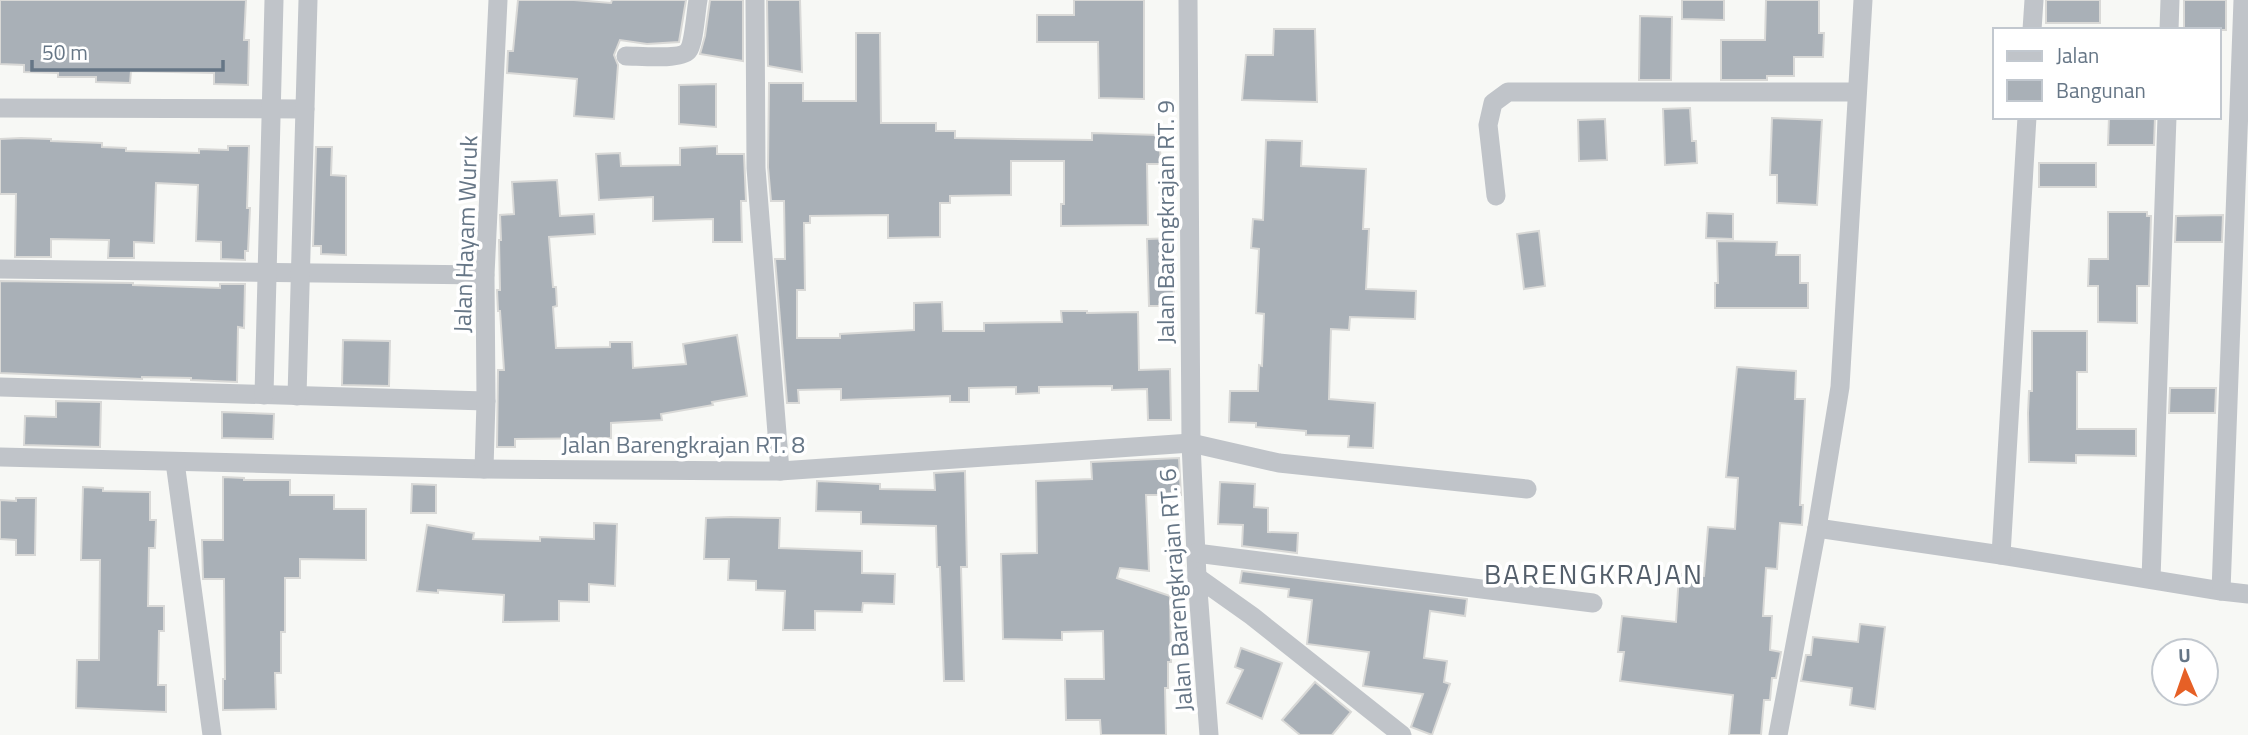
<svg xmlns="http://www.w3.org/2000/svg" width="2248" height="735" font-family="'Titillium Web',sans-serif">
  <rect width="100%" height="100%" fill="#f7f8f5"/>
  <g fill="#a9b0b7" stroke="#d9d9d7" stroke-width="2">
    <polygon points="0,0 246,0 244,40 249,40 248,85 214,84 214,73 131,71 130,83 96,82 96,77 58,77 58,73 24,72 24,65 0,64"/>
    <polygon points="518,0 574,0 611,3 612,0 686,0 679,42 647,44 620,40 614,55 618,65 614,119 574,116 577,79 507,73 508,51 513,51"/>
    <polygon points="710,0 743,0 743,61 700,54 705,36"/>
    <polygon points="767,0 800,0 802,72 768,66"/>
    <polygon points="1074,0 1144,0 1144,99 1099,98 1098,42 1037,42 1037,15 1074,15"/>
    <polygon points="1682,0 1724,0 1724,20 1682,19"/>
    <polygon points="1766,0 1819,0 1819,33 1824,33 1823,57 1794,57 1794,76 1767,76 1767,80 1721,80 1721,40 1765,40"/>
    <rect x="2046" y="0" width="54" height="23"/>
    <rect x="2184" y="0" width="42" height="30"/>
    <polygon points="1640,16 1672,17 1671,80 1639,80"/>
    <polygon points="1274,29 1315,29 1317,102 1242,100 1246,55 1273,55"/>
    <polygon points="856,33 880,33 881,123 936,123 936,131 955,131 955,138 1092,140 1092,133 1159,135 1161,164 1147,164 1148,225 1061,226 1061,204 1064,204 1064,161 1011,161 1011,195 950,196 950,203 940,203 940,237 888,238 888,215 810,216 810,223 804,223 805,290 797,290 797,338 840,338 840,334 914,330 914,303 942,302 943,331 984,331 984,323 1062,322 1061,311 1087,311 1087,313 1138,312 1139,370 1170,369 1171,420 1148,420 1147,389 1112,390 1112,386 1039,387 1039,393 1016,394 1016,387 969,388 969,402 950,402 950,396 841,400 841,389 798,390 799,403 787,403 775,259 785,259 784,201 771,201 768,167 769,83 803,83 803,101 856,101"/>
    <polygon points="716,84 716,127 679,124 679,85"/>
    <polygon points="1690,108 1692,141 1696,141 1697,163 1665,165 1663,109"/>
    <polygon points="2109,117 2155,117 2154,145 2108,145"/>
    <polygon points="1772,118 1822,120 1817,205 1777,203 1777,175 1770,175"/>
    <polygon points="1605,119 1607,160 1579,161 1578,120"/>
    <polygon points="21,138 51,139 51,141 102,143 102,147 126,148 126,151 199,153 199,149 228,150 228,146 249,146 247,208 250,208 248,251 245,251 245,260 221,259 221,242 196,241 198,185 156,183 154,243 134,242 134,258 108,258 109,240 51,239 51,257 15,257 16,194 0,194 0,139"/>
    <polygon points="1266,140 1302,141 1301,166 1366,169 1363,229 1369,229 1366,289 1416,291 1415,319 1350,317 1349,330 1331,329 1329,399 1375,403 1373,448 1348,447 1349,436 1306,435 1306,431 1256,427 1256,423 1229,422 1230,391 1258,391 1259,365 1262,366 1264,314 1256,313 1259,249 1251,248 1253,219 1263,220"/>
    <polygon points="717,146 717,154 744,154 746,201 741,201 742,242 713,242 713,219 653,221 653,197 599,200 596,154 620,153 621,166 680,165 680,148"/>
    <polygon points="316,147 332,147 331,175 346,176 346,255 321,254 321,246 313,246"/>
    <rect x="2039" y="163" width="57" height="24"/>
    <polygon points="557,180 560,216 594,214 595,234 549,237 553,287 556,287 557,306 553,307 556,348 610,347 610,342 632,342 633,368 686,364 683,344 737,335 747,396 712,402 713,405 661,414 662,420 611,423 611,438 515,439 515,447 497,447 498,370 504,370 500,311 498,311 497,290 500,290 499,240 501,240 500,215 514,214 512,182"/>
    <polygon points="2108,212 2147,212 2147,216 2151,216 2149,286 2137,286 2137,323 2098,322 2098,286 2088,286 2089,259 2108,259"/>
    <polygon points="1707,213 1733,214 1733,239 1706,238"/>
    <polygon points="2223,215 2222,242 2175,242 2176,216"/>
    <polygon points="1539,231 1545,286 1524,289 1517,234"/>
    <polygon points="1173,238 1174,306 1149,306 1147,239"/>
    <polygon points="1717,241 1777,242 1776,255 1800,255 1800,283 1808,283 1808,308 1715,308 1715,283 1718,283"/>
    <polygon points="0,281 133,283 133,285 220,288 220,284 245,284 244,328 238,327 237,382 191,380 191,378 142,377 142,379 0,373"/>
    <polygon points="2032,331 2087,331 2087,372 2077,372 2077,429 2136,429 2136,456 2076,455 2076,463 2029,462 2028,413 2029,391 2032,391"/>
    <polygon points="343,340 390,341 389,386 342,385"/>
    <polygon points="1737,367 1796,371 1795,399 1805,399 1800,505 1803,505 1802,525 1780,523 1777,569 1766,568 1763,616 1772,616 1770,650 1781,652 1776,678 1772,678 1770,700 1764,700 1761,735 1729,735 1733,695 1620,681 1624,652 1618,652 1622,616 1676,622 1679,574 1704,576 1708,527 1735,529 1738,478 1726,477"/>
    <polygon points="2170,388 2216,388 2215,413 2169,413"/>
    <polygon points="56,401 101,402 100,447 24,445 25,416 56,417"/>
    <polygon points="222,412 274,414 273,439 222,438"/>
    <polygon points="1179,458 1181,495 1146,495 1149,571 1120,568 1117,578 1170,596 1171,662 1168,662 1168,688 1165,688 1166,735 1101,735 1100,720 1066,720 1065,679 1104,679 1103,631 1062,632 1062,640 1003,639 1001,554 1037,553 1036,481 1092,479 1091,462"/>
    <polygon points="965,471 967,567 961,567 964,681 944,681 940,567 937,567 936,526 861,524 861,512 816,511 817,481 880,484 880,489 935,490 934,473"/>
    <polygon points="223,477 244,478 244,480 290,480 290,495 334,495 334,509 366,509 366,560 300,559 300,578 285,578 285,632 281,632 281,673 275,673 276,709 223,710 223,679 225,679 224,579 203,579 202,540 223,540"/>
    <polygon points="1220,482 1255,484 1254,507 1268,508 1268,532 1298,533 1297,553 1242,546 1243,525 1218,524"/>
    <polygon points="412,484 436,485 436,513 411,513"/>
    <polygon points="83,487 103,488 103,491 150,492 150,520 156,520 155,548 149,548 148,606 164,606 164,631 159,631 158,685 166,685 166,712 76,708 77,660 99,660 100,560 81,560"/>
    <polygon points="16,498 36,498 35,555 16,555 16,540 0,539 0,500 16,501"/>
    <polygon points="730,517 780,518 779,548 862,551 862,573 895,574 894,604 863,603 862,612 815,611 815,630 783,630 785,591 756,590 756,581 728,580 729,559 704,559 706,518"/>
    <polygon points="594,523 617,524 615,586 589,584 589,602 559,601 559,621 503,622 504,595 438,590 438,593 417,591 427,525 474,533 473,539 540,541 540,537 594,539"/>
    <polygon points="1242,571 1467,599 1465,616 1430,611 1424,658 1447,661 1444,682 1450,684 1432,735 1411,727 1423,694 1363,686 1369,652 1307,644 1312,600 1288,597 1289,589 1240,583"/>
    <polygon points="1860,624 1885,627 1875,709 1850,705 1852,688 1801,681 1806,655 1811,655 1813,637 1858,642"/>
    <polygon points="1241,648 1282,663 1262,719 1227,703 1243,670 1235,667"/>
    <polygon points="1315,682 1351,712 1332,735 1300,735 1282,720"/>
  </g>
  <g fill="none" stroke-linecap="round" stroke-linejoin="round">
    <g stroke="#c0c4c9" stroke-width="19">
      <polyline points="755,0 756,168 780,471"/>
      <polyline points="1188,0 1191,443 1197,577 1209,735"/>
      <polyline points="2032,30 2034,0"/>
      <polyline points="2169,30 2170,0"/>
      <path d="M626 56C639 56 680 60 688 51 694 44 696 10 698 0"/>
      <polyline points="0,108 305,109"/>
      <polyline points="1496,196 1488,125 1493,103 1508,92 1857,92"/>
      <polyline points="0,269 485,275"/>
      <polyline points="0,387 486,401"/>
      <polyline points="264,395 274,0"/>
      <polyline points="297,396 308,0"/>
      <polyline points="0,457 484,469 780,471 1191,443 1279,463 1527,489"/>
      <polyline points="175,462 212,735"/>
      <polyline points="484,469 486,401 485,275 498,0"/>
      <polyline points="1817,528 2001,555 2221,591 2243,0"/>
      <polyline points="1196,553 1593,603"/>
      <polyline points="2001,555 2027,117"/>
      <polyline points="1197,577 1252,616 1402,735"/>
      <polyline points="2151,579 2167,117"/>
      <polyline points="2221,591 2248,594"/>
      <polyline points="1778,735 1817,528 1840,387 1863,0"/>
    </g>
  </g>
  <g text-anchor="middle" dominant-baseline="central" stroke-width="7" stroke-linejoin="round" paint-order="stroke">
    <g font-size="24" fill="#667686" stroke="#fff">
      <text transform="translate(1165 222) rotate(-90)">Jalan Barengkrajan RT. 9</text>
      <text transform="translate(465 234) rotate(-88)">Jalan Hayam Wuruk</text>
      <text x="683" y="444">Jalan Barengkrajan RT. 8</text>
      <text transform="translate(1175 590) rotate(-94)">Jalan Barengkrajan RT. 6</text>
    </g>
    <g font-size="28" letter-spacing="2" fill="#545f6b" stroke="#fff">
      <text x="1594" y="573">BARENGKRAJAN</text>
    </g>
  </g>
  <rect x="1993" y="28" width="228" height="91" fill="#ffffff" stroke="#c2c8cf" stroke-width="2"/>
  <rect x="2007" y="51" width="35" height="10" fill="#c0c4c9" stroke="#c2c8cf" stroke-width="2"/>
  <text x="2056" y="63" font-size="21" fill="#667686">Jalan</text>
  <rect x="2007" y="80" width="35" height="21" fill="#a9b0b7" stroke="#c2c8cf" stroke-width="2"/>
  <text x="2056" y="98" font-size="21" fill="#667686">Bangunan</text>
  <g transform="translate(2185 672) rotate(358)"><circle r="33" fill="#ffffff" stroke="#c2c8cf" stroke-width="2"/>
  <path d="M0-5L12 26L0 18L-12 26Z" fill="#e66026"/>
  <text y="-10" font-size="19" font-weight="bold" text-anchor="middle" fill="#667686">U</text>
  </g>
  <path d="M32 60v10h191v-10" fill="none" stroke="#667686" stroke-width="3.5"/>
  <text x="42" y="60" font-size="21" fill="#667686" stroke="#ffffff" stroke-width="5" paint-order="stroke">50 m</text>
</svg>
